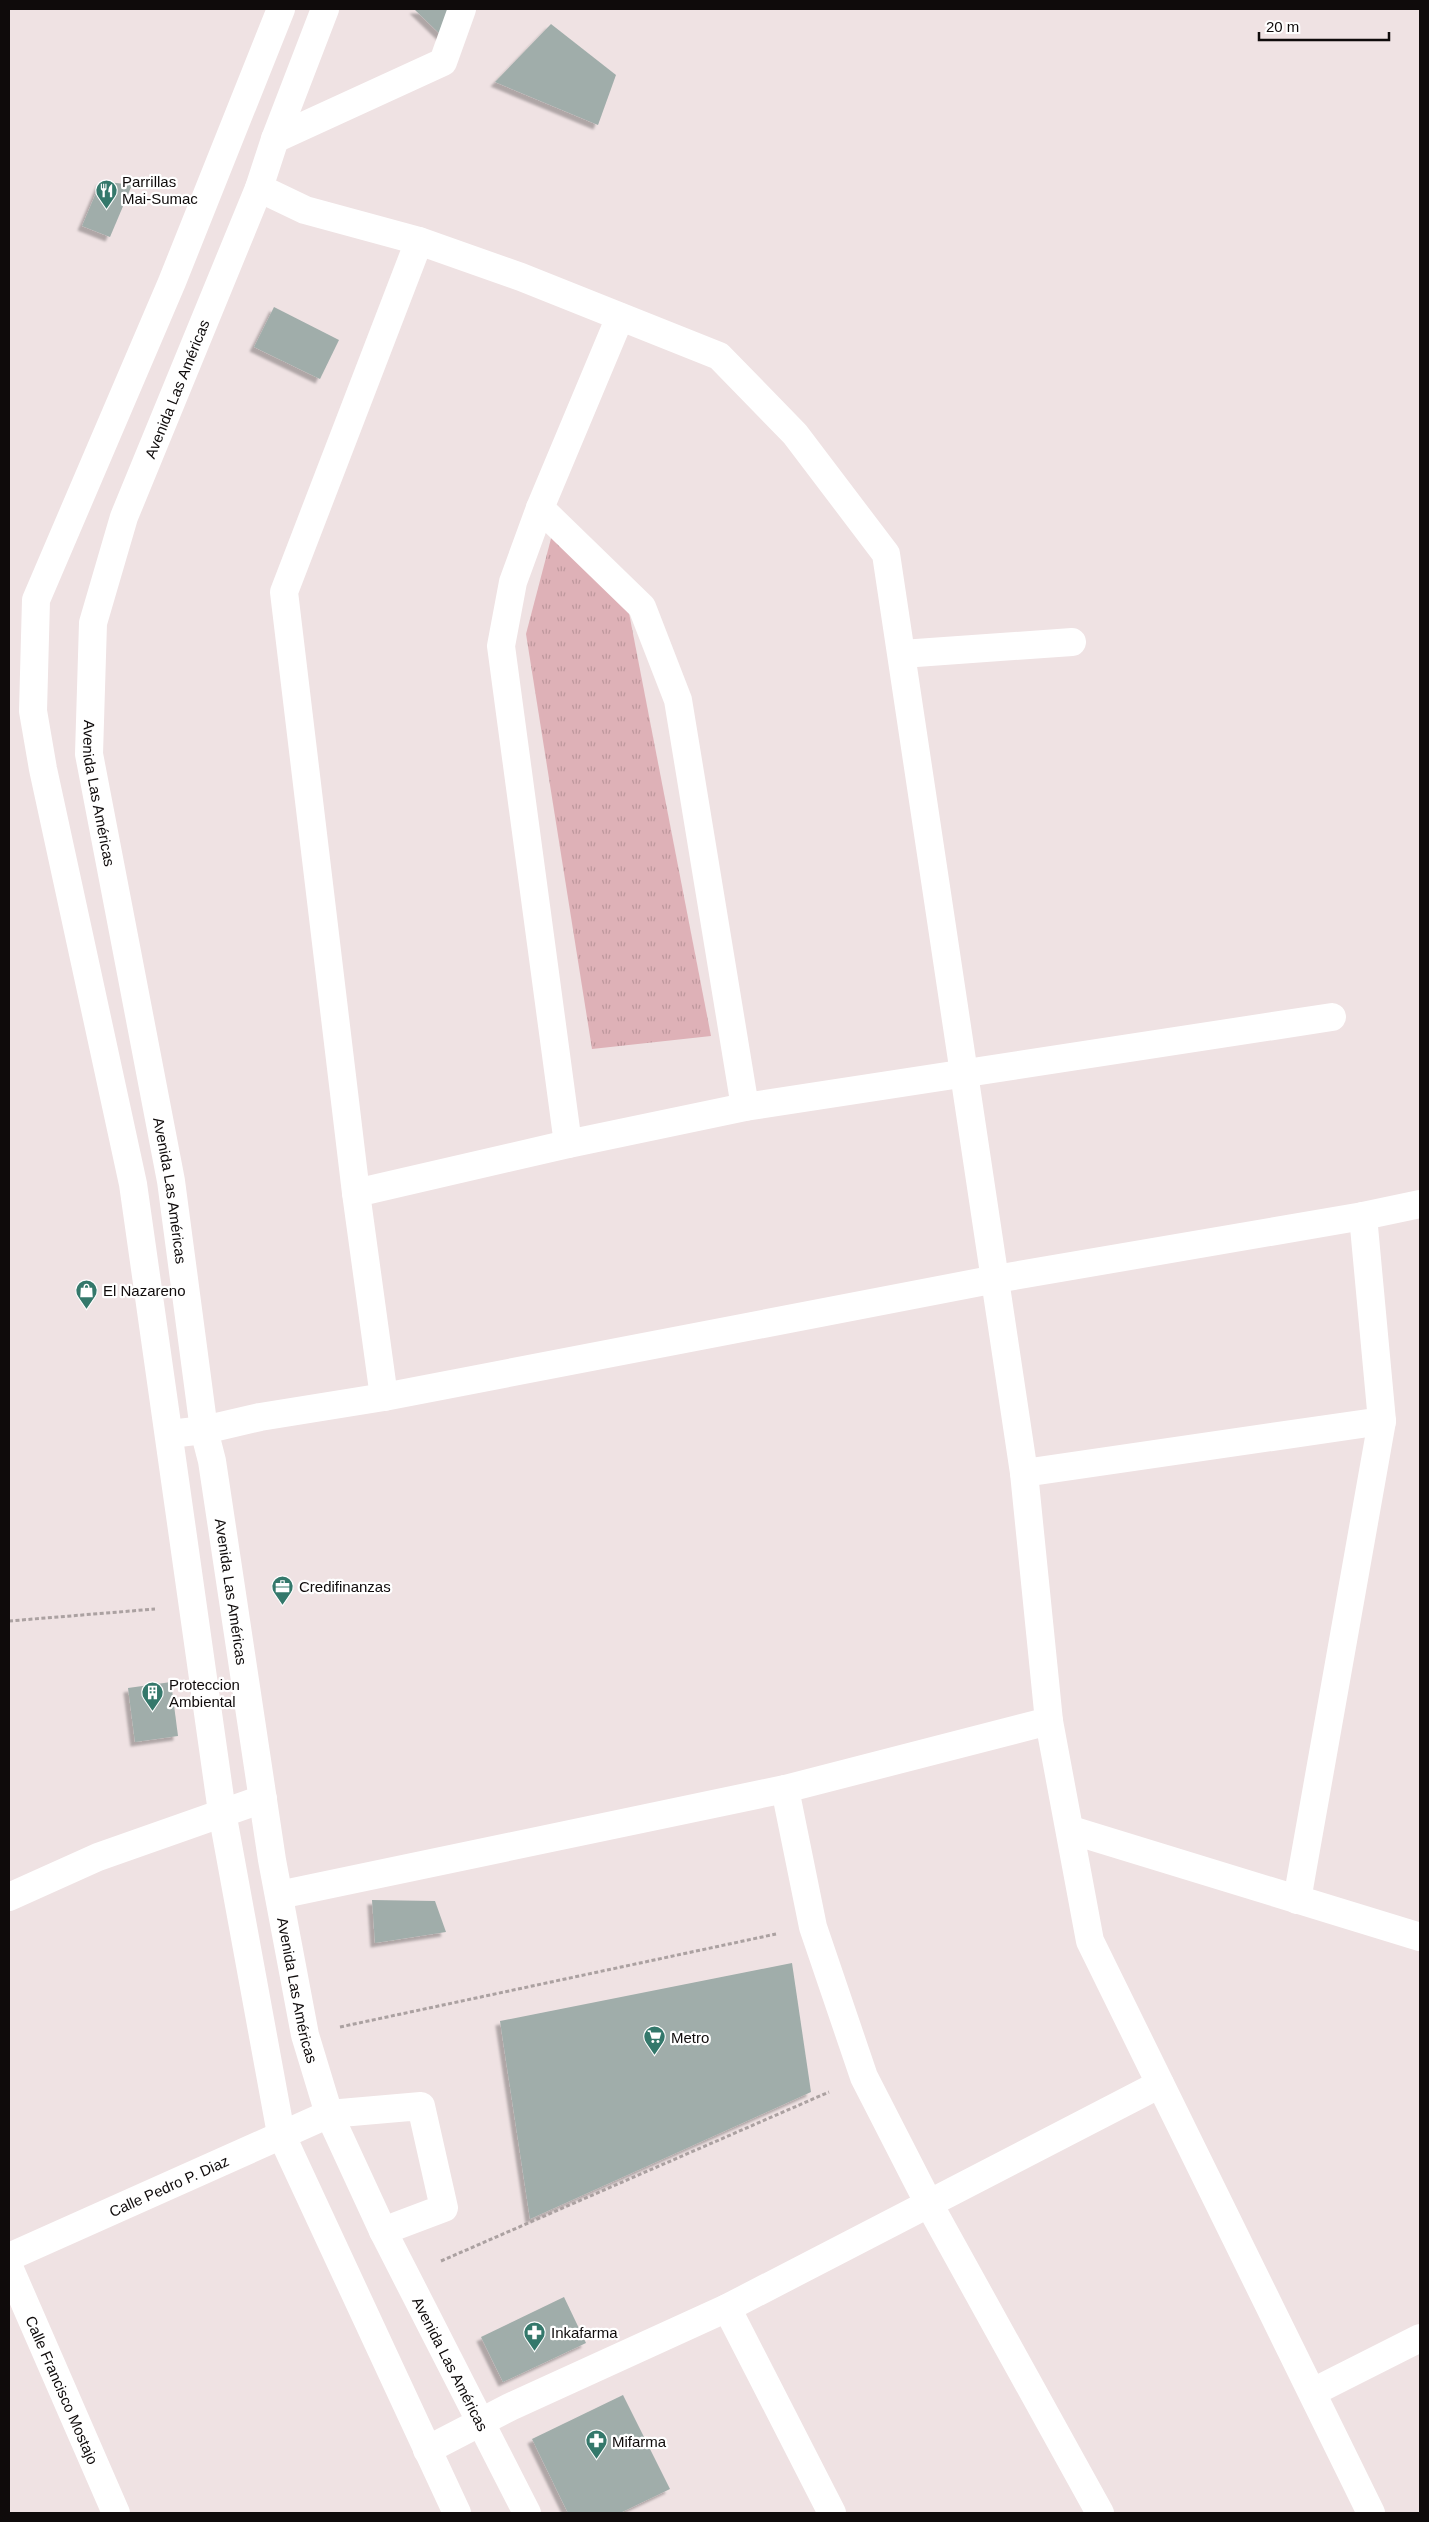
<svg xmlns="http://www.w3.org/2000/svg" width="1429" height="2522" font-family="Helvetica,sans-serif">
  <defs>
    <pattern id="grass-tufts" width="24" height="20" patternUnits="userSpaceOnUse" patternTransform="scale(1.25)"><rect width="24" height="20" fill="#deb1b7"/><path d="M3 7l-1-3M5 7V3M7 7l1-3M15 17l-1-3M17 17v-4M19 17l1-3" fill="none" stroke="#bd979c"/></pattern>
    <filter id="shadow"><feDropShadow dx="-4.5" dy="4.5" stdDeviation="1" flood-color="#0004"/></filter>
  </defs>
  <rect width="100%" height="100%" fill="#efe2e3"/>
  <polygon fill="url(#grass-tufts)" points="553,531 629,613 711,1036 592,1049 526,634"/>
  <g fill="#a0adaa" filter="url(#shadow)">
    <polygon points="414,9 469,9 443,37"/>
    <polygon points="551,24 616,75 598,125 495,82"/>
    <polygon points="101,181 132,185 110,237 82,226"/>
    <polygon points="274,307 339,340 320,379 254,347"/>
    <polygon points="171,1682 178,1736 135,1742 128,1688"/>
    <polygon points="372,1900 435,1901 446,1932 375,1943"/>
    <polygon points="792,1963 811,2092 530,2219 500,2021"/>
    <polygon points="564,2297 586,2343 503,2382 481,2337"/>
    <polygon points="623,2395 670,2489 620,2513 568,2513 532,2439"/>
  </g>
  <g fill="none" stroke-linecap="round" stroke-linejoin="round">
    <g stroke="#aba1a1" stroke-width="3" stroke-dasharray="4 2.5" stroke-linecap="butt">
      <polyline points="9,1621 155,1609"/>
      <polyline points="340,2027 776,1934"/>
      <polyline points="441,2261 829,2092"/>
    </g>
    <g stroke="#fff" stroke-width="28">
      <polyline points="275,139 443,62 462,9"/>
      <polyline points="259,188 305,210 419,241 521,277 719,356 795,434 886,554 1024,1473 1049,1721 1090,1941 1371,2513"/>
      <polyline points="540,508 642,607 678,700 745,1107"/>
      <polyline points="902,654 1072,642"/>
      <polyline points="568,1144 501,646 513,582 540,508 620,317"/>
      <polyline points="356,1193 284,592 419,241"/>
      <polyline points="384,1397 356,1193 568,1144 745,1107 1332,1017"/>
      <polyline points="170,1434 204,1430 260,1417 384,1397 996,1279 1363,1216 1420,1204"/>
      <polyline points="1024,1473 1382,1421"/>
      <polyline points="785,1789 813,1927 864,2077 929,2204 1100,2513"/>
      <polyline points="1071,1830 1420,1937"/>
      <polyline points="279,1895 785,1789 1049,1721"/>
      <polyline points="9,1897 98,1857 263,1799"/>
      <polyline points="1297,1900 1382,1421 1363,1216"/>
      <path id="s1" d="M9 2257 329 2114 421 2106 444 2208 383 2231"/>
      <path id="s2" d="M9 2267 116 2513"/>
      <polyline points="727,2308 832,2513"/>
      <polyline points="1313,2392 1420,2338"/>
      <polyline points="427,2450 510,2407 727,2308 1160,2084"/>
    </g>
    <g stroke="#fff" stroke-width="28">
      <polyline points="281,9 172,282 36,600 33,711 43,769 133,1184 222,1812 281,2134 457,2513"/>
      <path id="s3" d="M325 9 275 139 259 188 124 517 93 623 89 754 171 1181 204 1430 212 1461 272 1860 305 2035 329 2114 383 2231 527 2513"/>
    </g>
  </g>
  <defs>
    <symbol id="restaurant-pin" viewBox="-11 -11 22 30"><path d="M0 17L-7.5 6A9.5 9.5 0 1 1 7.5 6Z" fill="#34786b" stroke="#fff"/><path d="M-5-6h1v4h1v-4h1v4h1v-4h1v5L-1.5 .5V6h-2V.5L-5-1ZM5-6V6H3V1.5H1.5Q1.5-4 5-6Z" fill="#fff"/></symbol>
    <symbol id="shop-pin" viewBox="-11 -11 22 30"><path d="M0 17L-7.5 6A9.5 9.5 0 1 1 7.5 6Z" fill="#34786b" stroke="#fff"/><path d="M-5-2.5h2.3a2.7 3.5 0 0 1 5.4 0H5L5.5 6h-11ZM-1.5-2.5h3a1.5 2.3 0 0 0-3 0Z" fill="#fff"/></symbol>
    <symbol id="office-pin" viewBox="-11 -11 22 30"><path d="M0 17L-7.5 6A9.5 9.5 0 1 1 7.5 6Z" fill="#34786b" stroke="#fff"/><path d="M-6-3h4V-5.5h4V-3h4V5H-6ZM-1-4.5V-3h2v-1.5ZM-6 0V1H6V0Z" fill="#fff"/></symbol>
    <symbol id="building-pin" viewBox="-11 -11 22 30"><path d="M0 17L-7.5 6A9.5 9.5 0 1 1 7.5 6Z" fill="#34786b" stroke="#fff"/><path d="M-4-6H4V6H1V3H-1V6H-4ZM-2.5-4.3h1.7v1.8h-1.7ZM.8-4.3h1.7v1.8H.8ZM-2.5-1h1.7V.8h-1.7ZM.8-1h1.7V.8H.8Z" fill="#fff"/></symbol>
    <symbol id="supermarket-pin" viewBox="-11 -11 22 30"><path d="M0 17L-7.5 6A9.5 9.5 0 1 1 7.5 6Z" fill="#34786b" stroke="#fff"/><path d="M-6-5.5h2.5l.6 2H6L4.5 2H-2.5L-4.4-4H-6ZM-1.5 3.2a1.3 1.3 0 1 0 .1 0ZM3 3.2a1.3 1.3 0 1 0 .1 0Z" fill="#fff"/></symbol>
    <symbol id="pharmacy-pin" viewBox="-11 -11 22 30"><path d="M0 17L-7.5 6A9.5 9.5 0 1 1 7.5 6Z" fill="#34786b" stroke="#fff"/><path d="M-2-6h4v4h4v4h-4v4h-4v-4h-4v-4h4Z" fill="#fff"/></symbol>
  </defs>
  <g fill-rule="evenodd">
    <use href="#restaurant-pin" x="94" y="178" width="25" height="34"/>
    <use href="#shop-pin" x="74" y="1278" width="25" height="34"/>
    <use href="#office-pin" x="270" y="1574" width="25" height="34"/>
    <use href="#building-pin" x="140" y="1680" width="25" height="34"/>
    <use href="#supermarket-pin" x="642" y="2024" width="25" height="34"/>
    <use href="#pharmacy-pin" x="522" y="2320" width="25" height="34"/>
    <use href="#pharmacy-pin" x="584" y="2428" width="25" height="34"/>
  </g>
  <g text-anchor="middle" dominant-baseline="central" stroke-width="4.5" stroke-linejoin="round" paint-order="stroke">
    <g font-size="15" fill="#0f0b0b" stroke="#fff" text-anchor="start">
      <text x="122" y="181">Parrillas<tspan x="122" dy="17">Mai-Sumac</tspan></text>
      <text x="103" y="1290">El Nazareno</text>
      <text x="299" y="1586">Credifinanzas</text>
      <text x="169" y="1684">Proteccion<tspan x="169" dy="17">Ambiental</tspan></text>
      <text x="671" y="2037">Metro</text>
      <text x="551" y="2332">Inkafarma</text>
      <text x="612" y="2441">Mifarma</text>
    </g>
    <g font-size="15" fill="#0f0b0b" stroke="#fff">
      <text transform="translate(177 389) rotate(-68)">Avenida Las Américas</text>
      <text stroke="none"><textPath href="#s3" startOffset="828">Avenida Las Américas</textPath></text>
      <text stroke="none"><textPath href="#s3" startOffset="1232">Avenida Las Américas</textPath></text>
      <text stroke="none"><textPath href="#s3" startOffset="1638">Avenida Las Américas</textPath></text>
      <text stroke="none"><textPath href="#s3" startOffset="2042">Avenida Las Américas</textPath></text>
      <text stroke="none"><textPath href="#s1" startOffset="175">Calle Pedro P. Diaz</textPath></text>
      <text stroke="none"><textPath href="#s3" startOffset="2448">Avenida Las Américas</textPath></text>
      <text stroke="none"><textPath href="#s2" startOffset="134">Calle Francisco Mostajo</textPath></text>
    </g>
  </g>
  <rect width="1429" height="2522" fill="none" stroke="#0f0b0b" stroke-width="20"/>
  <path d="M1259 32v8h130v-8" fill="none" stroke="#0f0b0b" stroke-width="2.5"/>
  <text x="1266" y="32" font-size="15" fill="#0f0b0b" stroke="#ffffff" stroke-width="4" paint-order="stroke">20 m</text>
</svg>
